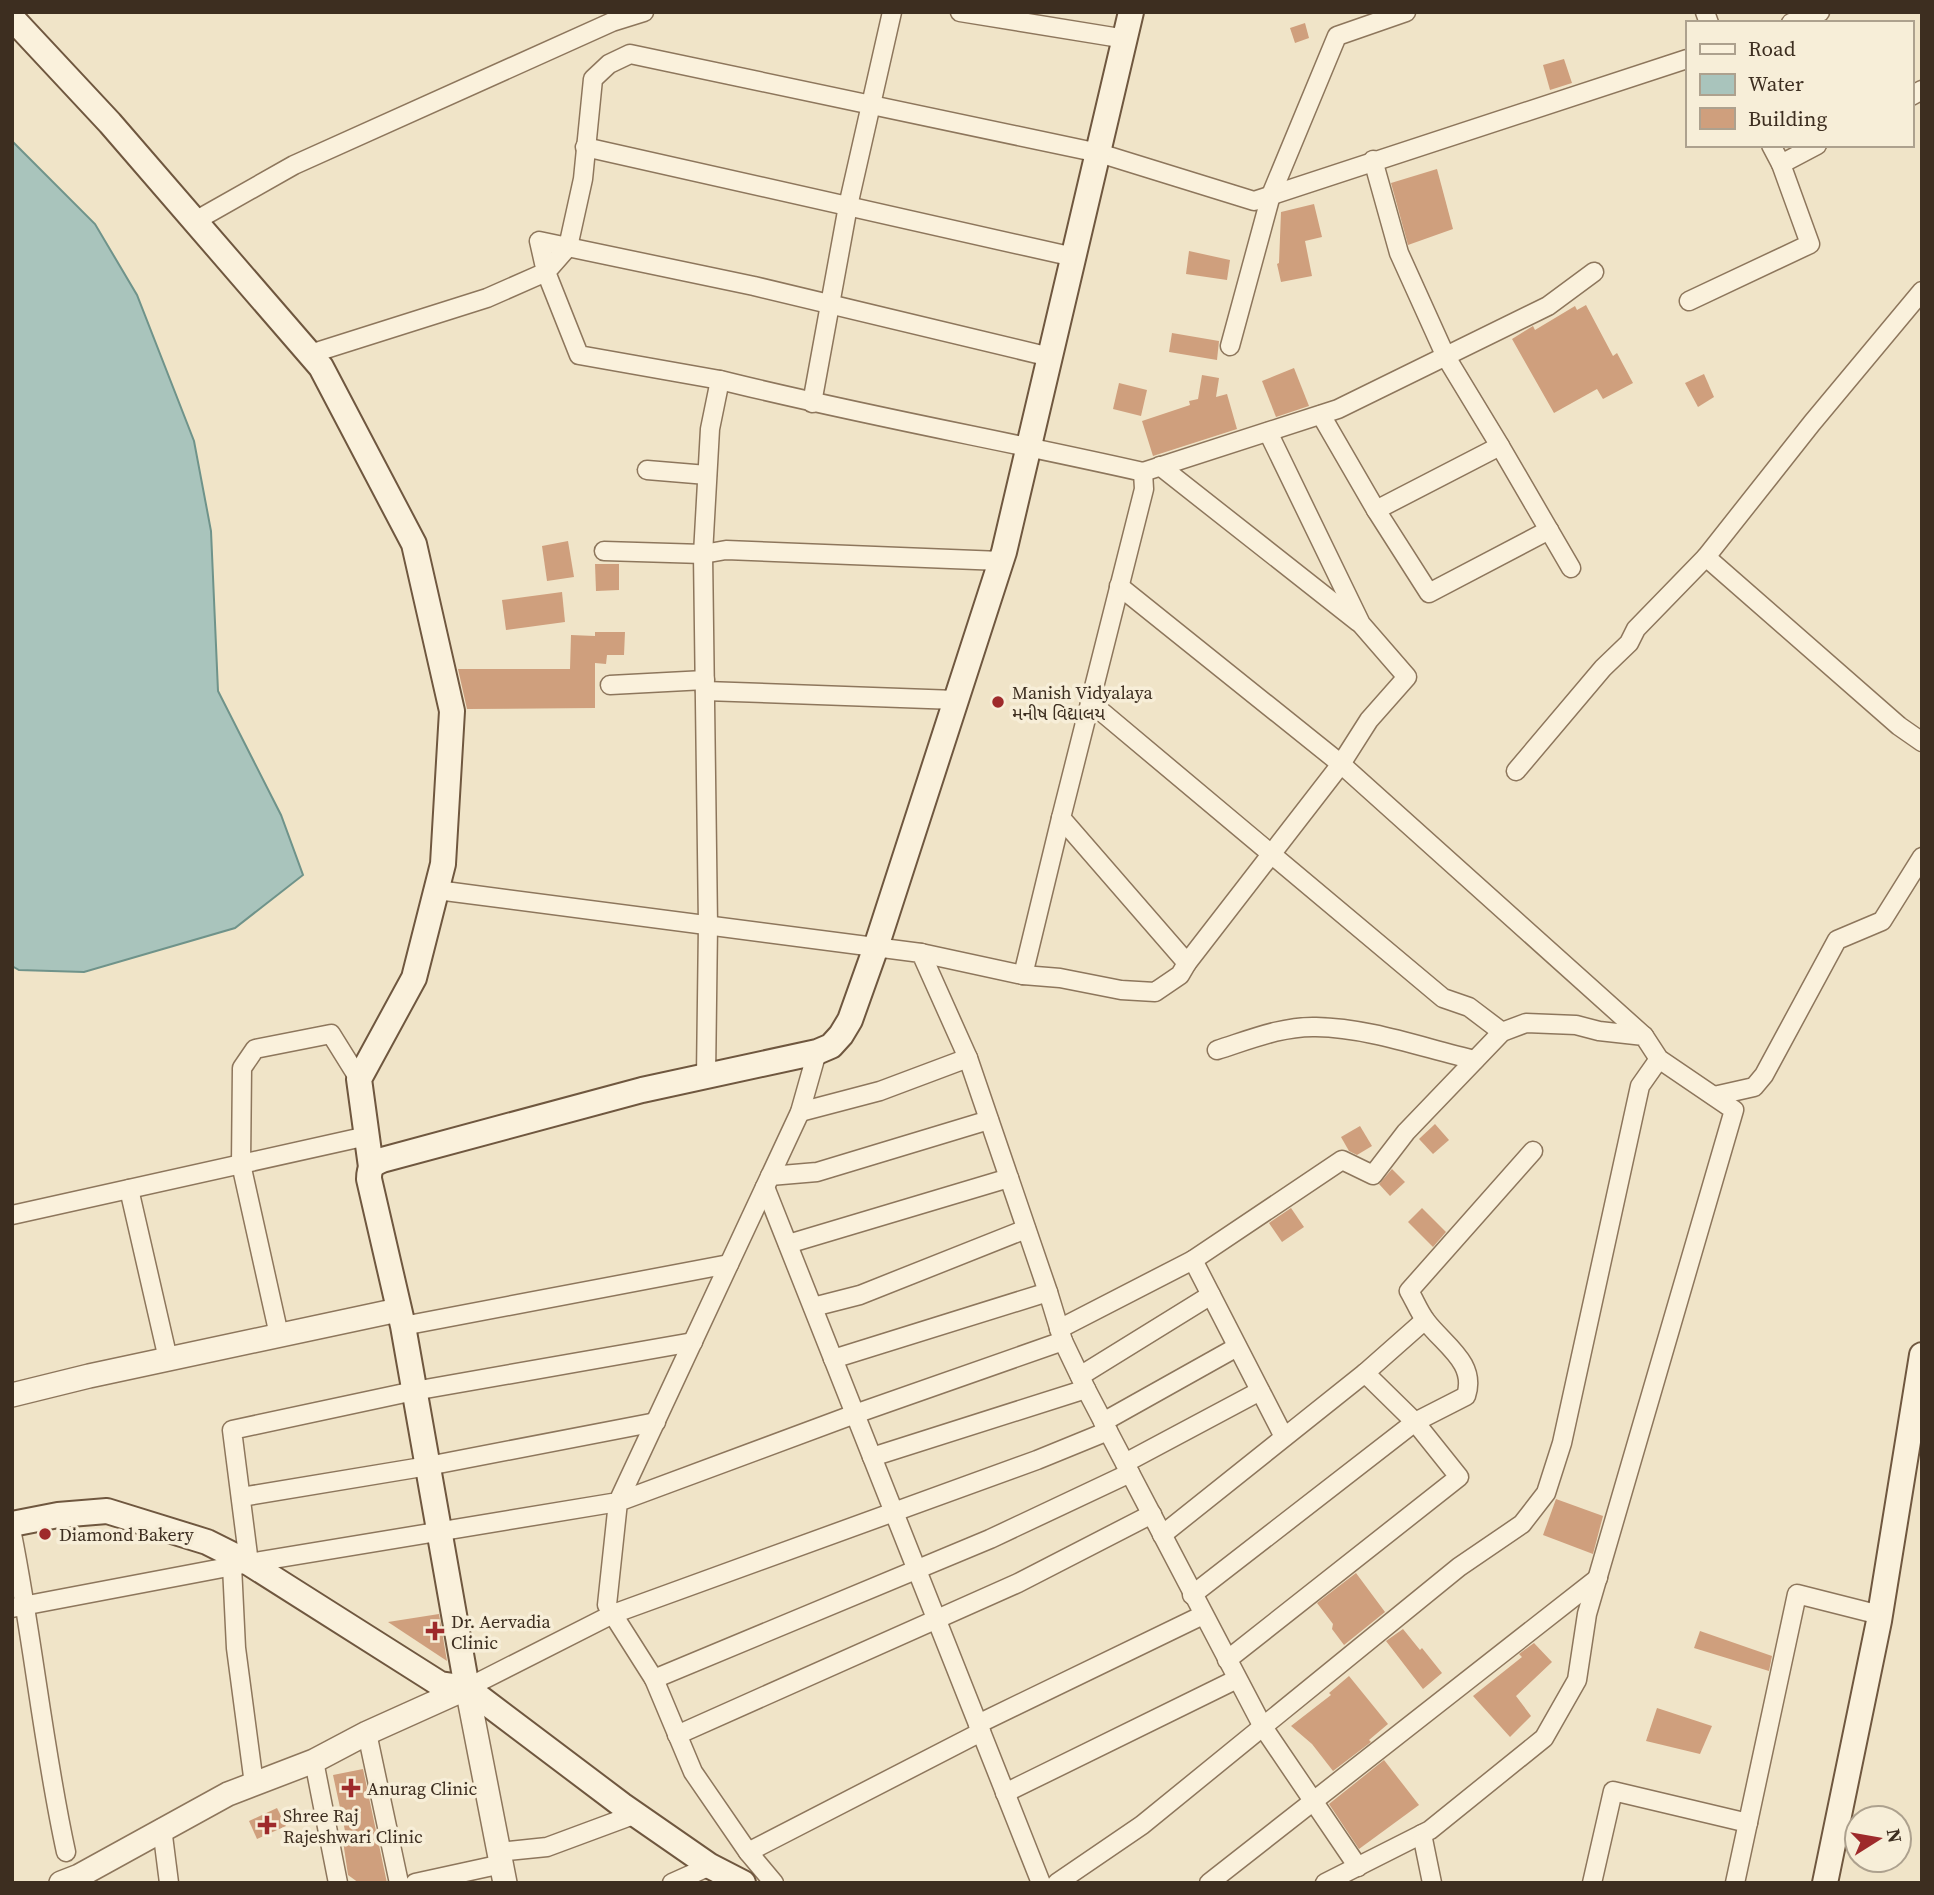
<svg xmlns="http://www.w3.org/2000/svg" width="1934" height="1895" font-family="'Source Serif 4','Noto Sans Gujarati',serif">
  <rect width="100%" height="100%" fill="#f0e4c8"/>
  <polygon fill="#a9c4bc" stroke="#6f938a" stroke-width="2" points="12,141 95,224 137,295 194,441 211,531 218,691 281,815 303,875 235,928 84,972 19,970 12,966"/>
  <g fill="#cf9f7d">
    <polygon points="1305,23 1309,38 1295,43 1290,28"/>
    <polygon points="1564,59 1572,83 1550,90 1543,65"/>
    <polygon points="1437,169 1453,229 1408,245 1391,183"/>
    <polygon points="1314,204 1322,237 1305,241 1312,276 1281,282 1277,264 1279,263 1281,212"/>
    <polygon points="1189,251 1230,260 1227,280 1186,274"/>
    <polygon points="1586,305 1613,356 1617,353 1633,383 1603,399 1597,389 1554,413 1512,339 1533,326 1535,330 1575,306 1577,310"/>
    <polygon points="1172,333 1219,341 1217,360 1169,352"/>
    <polygon points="1294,368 1309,406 1276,417 1262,381"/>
    <polygon points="1704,374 1714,397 1698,407 1685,383"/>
    <polygon points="1202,375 1219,378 1216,397 1227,394 1237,429 1153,456 1142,421 1190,405 1189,401 1198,399"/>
    <polygon points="1119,383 1147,390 1141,416 1113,409"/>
    <polygon points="568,541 574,577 547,581 542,546"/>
    <polygon points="595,564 619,564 619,590 596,591"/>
    <polygon points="562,592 565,622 506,630 502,600"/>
    <polygon points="595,632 625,632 624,655 607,655 606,664 595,663 595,708 467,709 458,669 570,669 571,635 595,636"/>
    <polygon points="1435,1124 1449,1140 1433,1154 1419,1139"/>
    <polygon points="1360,1126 1372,1146 1357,1155 1349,1151 1341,1137"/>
    <polygon points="1392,1169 1405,1182 1390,1196 1379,1184"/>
    <polygon points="1291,1208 1304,1227 1282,1242 1269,1223"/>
    <polygon points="1422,1208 1446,1232 1433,1247 1408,1222"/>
    <polygon points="1556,1499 1603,1516 1593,1554 1543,1535"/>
    <polygon points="1356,1573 1385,1612 1344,1645 1332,1629 1333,1624 1317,1603"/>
    <polygon points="439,1614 447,1661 388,1622"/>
    <polygon points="1403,1629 1420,1650 1422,1648 1442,1673 1423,1689 1386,1641"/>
    <polygon points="1700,1631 1772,1656 1769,1671 1694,1648"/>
    <polygon points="1534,1643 1552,1662 1516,1696 1531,1716 1510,1737 1473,1696 1522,1657 1519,1654"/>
    <polygon points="1349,1676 1388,1724 1369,1740 1371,1742 1333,1771 1312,1744 1291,1726 1331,1695 1329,1693"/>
    <polygon points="1657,1708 1712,1726 1700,1754 1646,1741"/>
    <polygon points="1384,1760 1419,1805 1359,1849 1329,1804"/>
    <polygon points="363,1769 387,1883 359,1883 348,1875 343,1841 347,1840 333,1775"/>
    <polygon points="277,1808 286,1826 257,1839 249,1821"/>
  </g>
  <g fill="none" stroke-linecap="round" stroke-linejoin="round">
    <defs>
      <g id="minor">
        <polyline points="960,12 1126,39"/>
        <polyline points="1705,12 1709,23"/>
        <polyline points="1791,23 1820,12"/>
        <polyline points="1911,96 1922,90"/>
        <polyline points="585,147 1074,257"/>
        <polyline points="1373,160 1399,253 1446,357 1500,446 1376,510"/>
        <polyline points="1781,164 1817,145"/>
        <polyline points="195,221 294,165 612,22 644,12"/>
        <polyline points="1689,301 1810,244 1781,164 1771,145"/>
        <polyline points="1230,346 1271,195 1337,36 1406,12"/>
        <polyline points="310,354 487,298 546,272 539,241 754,286 1050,357"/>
        <polyline points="720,380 579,355 546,272 568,247 583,179 593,79 609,64 630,54 1099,153 1254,201 1687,59"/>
        <polyline points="812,403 848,206 892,12"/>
        <polyline points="1321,415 1376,510 1429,593 1549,530"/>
        <polyline points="1500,446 1571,568"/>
        <polyline points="1160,466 1358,622"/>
        <polyline points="647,470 707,475"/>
        <polyline points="1143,472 1338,409 1548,306 1594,272"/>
        <polyline points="604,551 703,554 726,550 1001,561"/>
        <polyline points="1706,557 1899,726 1922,742"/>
        <polyline points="1119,586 1341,764 1369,720 1407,677 1361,624 1268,432"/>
        <polyline points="610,685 705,680"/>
        <polyline points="705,691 956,700"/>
        <polyline points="1090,702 1443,998 1469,1007 1502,1032"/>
        <polyline points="1516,771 1603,668 1629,643 1636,629 1706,557 1812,423 1922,291"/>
        <polyline points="437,890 921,953 968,1058 1048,1292 833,1359"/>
        <polyline points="921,953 1023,975 1060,978 1121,990 1155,992 1180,975 1187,963"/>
        <polyline points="1023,975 1061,818"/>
        <path d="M1217 1050C1249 1040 1282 1026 1316 1027 1370 1028 1423 1048 1475 1060"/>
        <path d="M706 1076 708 925 703 554 710 429 720 380C860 415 1002 440 1143 472L1144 489 1061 818 1187 963 1341 764 1644 1036"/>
        <polyline points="1714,1096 1754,1087 1764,1075 1837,940 1882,921 1922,857"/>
        <polyline points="800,1112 880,1091 968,1058"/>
        <polyline points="770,1176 817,1172 989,1120"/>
        <polyline points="765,1187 1041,1883"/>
        <polyline points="129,1189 168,1359"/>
        <polyline points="12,1215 367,1136"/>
        <polyline points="788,1244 1009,1178"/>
        <polyline points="1193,1260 1342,1160 1373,1175 1406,1132 1502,1032 1526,1023 1576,1025 1599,1031 1644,1036 1659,1059 1734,1110 1587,1614 1577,1680 1544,1738 1430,1830 1325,1883"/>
        <polyline points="1048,1292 1063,1341 855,1414 618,1502 607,1605 654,1679 990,1539 1130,1473"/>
        <polyline points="813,1307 860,1295 1026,1229"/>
        <polyline points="403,1326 729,1264"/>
        <polyline points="1059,1329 1193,1260 1284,1437"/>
        <polyline points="279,1335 241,1164 242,1068 255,1049 331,1034 359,1079"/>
        <polyline points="1365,1373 1425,1320"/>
        <polyline points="1080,1376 1211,1295"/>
        <polyline points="1086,1389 1263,1727 1358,1867"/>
        <polyline points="1103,1422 1237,1347"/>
        <polyline points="872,1457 1086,1389 1063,1341"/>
        <polyline points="1125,1463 1260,1391"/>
        <polyline points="241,1497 428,1466 656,1422"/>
        <path d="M12 1534C33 1639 43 1747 66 1852"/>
        <path d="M1162 1535 1365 1373 1415 1422 1466 1396C1477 1363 1444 1345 1426 1321 1419 1312 1415 1301 1409 1291L1533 1151"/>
        <polyline points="249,1563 232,1430 414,1391 693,1342"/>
        <polyline points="232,1566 236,1648 254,1784"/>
        <polyline points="1192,1595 1415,1422 1459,1477 1227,1660"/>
        <polyline points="12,1608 249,1563 618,1502 800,1112 817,1052"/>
        <polyline points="654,1679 693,1772 748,1852 774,1883"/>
        <polyline points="467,1688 613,1614 1037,1460 1108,1431"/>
        <polyline points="978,1724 1203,1615"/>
        <polyline points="367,1733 399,1883"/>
        <polyline points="677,1735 1018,1583 1152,1514"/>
        <polyline points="314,1761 338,1883"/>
        <polyline points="1005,1793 1237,1679"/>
        <polyline points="162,1828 169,1883"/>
        <polyline points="1422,1834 1432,1883"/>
        <polyline points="498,1852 547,1847 636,1814"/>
        <polyline points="748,1852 981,1732"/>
        <polyline points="415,1883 502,1864"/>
        <polyline points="672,1883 710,1866"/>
        <polyline points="1057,1883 1142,1825 1459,1567 1522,1524 1546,1493 1562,1443 1640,1086 1659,1059"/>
        <polyline points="1209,1883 1598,1578"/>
        <polyline points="1592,1883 1613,1791 1748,1823"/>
        <polyline points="1735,1883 1797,1594 1880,1615"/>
      </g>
      <g id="tertiary">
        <polyline points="12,1395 89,1376 398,1310"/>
        <polyline points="61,1883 79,1876 228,1794 314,1761 367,1733 467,1688 505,1883"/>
      </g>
      <g id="secondary">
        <polyline points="12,18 110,123 321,367 414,544 452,711 443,864 414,978 359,1079 371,1167"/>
        <polyline points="12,1524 58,1515 107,1511 207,1542 249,1563 440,1684 467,1688 622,1805 710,1866 743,1883"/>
        <path d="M467 1688 403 1326 369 1179C369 1168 372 1164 382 1160L642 1090 817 1052 831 1046 841 1035 850 1020 876 947 1004 552 1131 12"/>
        <polyline points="1825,1883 1879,1621 1922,1355"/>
      </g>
    </defs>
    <use href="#minor" stroke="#8d765c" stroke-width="21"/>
    <use href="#tertiary" stroke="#8d765c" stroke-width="26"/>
    <use href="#secondary" stroke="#6f573f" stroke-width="28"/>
    <use href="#minor" stroke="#faf1dc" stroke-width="18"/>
    <use href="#tertiary" stroke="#faf1dc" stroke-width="23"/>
    <use href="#secondary" stroke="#faf1dc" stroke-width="24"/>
  </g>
  <g fill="#9e2a2b" stroke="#f7eed8" stroke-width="2.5">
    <circle cx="998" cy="702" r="7"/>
    <circle cx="45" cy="1534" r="7"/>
    <path d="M431.5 1620.5h7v7h7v7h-7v7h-7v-7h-7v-7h7z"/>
    <path d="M347.5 1777.5h7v7h7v7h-7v7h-7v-7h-7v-7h7z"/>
    <path d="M263.5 1814.5h7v7h7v7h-7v7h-7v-7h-7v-7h7z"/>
  </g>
  <g text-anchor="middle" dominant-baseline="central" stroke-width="7" stroke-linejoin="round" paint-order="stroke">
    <g font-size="18" fill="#3d2e20" stroke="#f7eed8" text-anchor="start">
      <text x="1012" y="692">Manish Vidyalaya<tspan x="1012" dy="21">મનીષ વિદ્યાલય</tspan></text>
      <text x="59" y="1534">Diamond Bakery</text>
      <text x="451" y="1621">Dr. Aervadia<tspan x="451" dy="21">Clinic</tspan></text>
      <text x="367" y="1788">Anurag Clinic</text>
      <text x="283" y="1815">Shree Raj<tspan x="283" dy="21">Rajeshwari Clinic</tspan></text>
    </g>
  </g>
  <rect width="1934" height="1895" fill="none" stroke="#3d2e20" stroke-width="28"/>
  <rect x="1686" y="21" width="228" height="126" fill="#f7eed8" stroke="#ada18e" stroke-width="2"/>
  <rect x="1700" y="44" width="35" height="10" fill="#faf1dc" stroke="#ada18e" stroke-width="2"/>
  <text x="1748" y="56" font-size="21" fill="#3d2e20">Road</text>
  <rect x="1700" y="74" width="35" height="21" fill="#a9c4bc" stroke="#ada18e" stroke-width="2"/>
  <text x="1748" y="91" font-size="21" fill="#3d2e20">Water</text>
  <rect x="1700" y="108" width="35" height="21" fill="#cf9f7d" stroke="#ada18e" stroke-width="2"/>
  <text x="1748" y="126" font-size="21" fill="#3d2e20">Building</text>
  <g transform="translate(1878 1839) rotate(79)"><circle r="33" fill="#f7eed8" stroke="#ada18e" stroke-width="2"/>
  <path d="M0-5L12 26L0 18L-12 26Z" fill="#9e2a2b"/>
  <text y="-10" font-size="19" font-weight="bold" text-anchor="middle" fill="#3d2e20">N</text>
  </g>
</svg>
